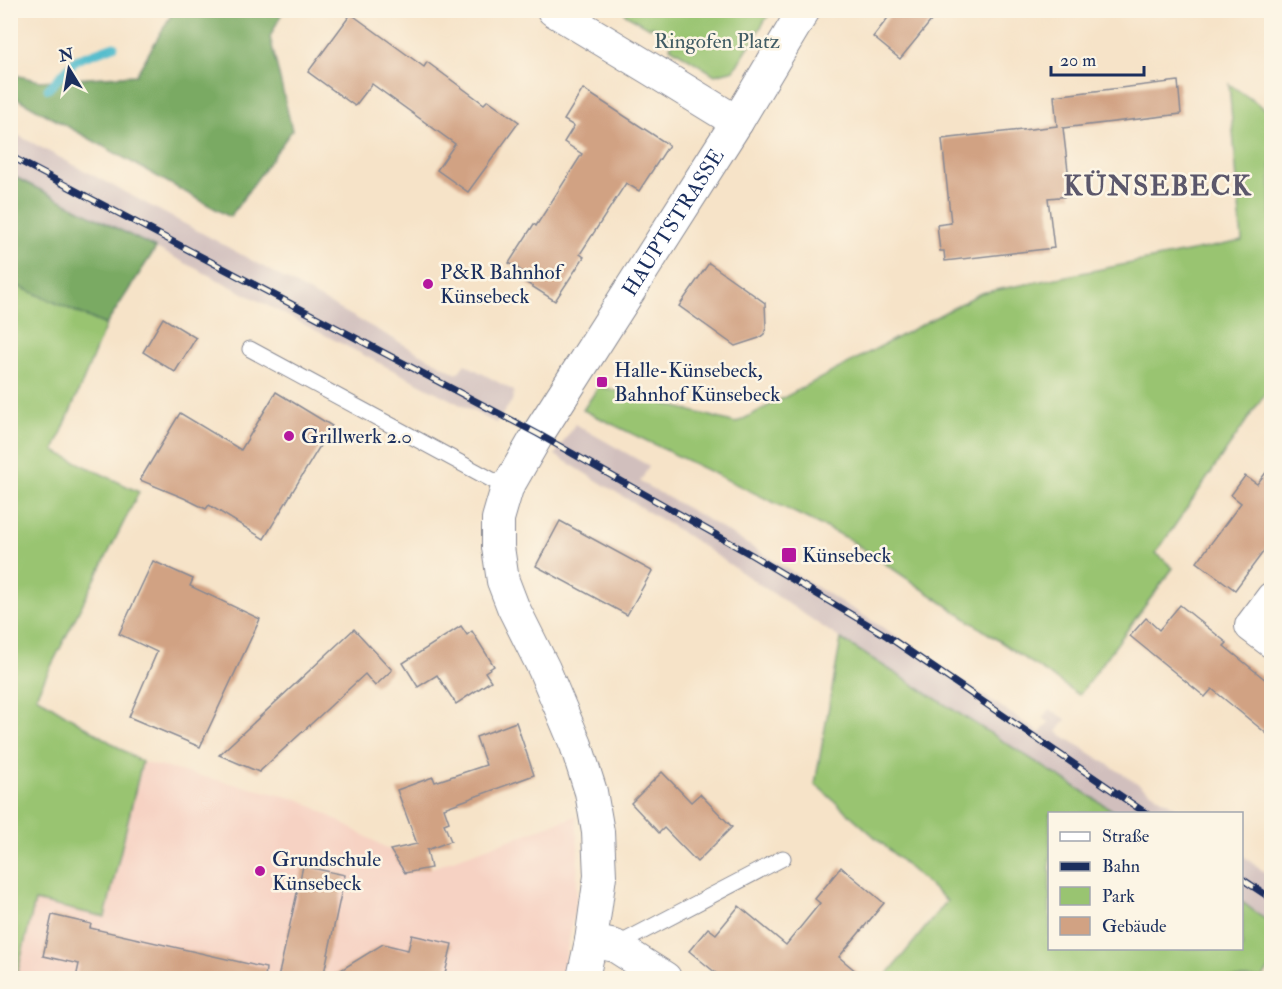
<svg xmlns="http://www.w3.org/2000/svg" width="1282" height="989" font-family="'IM FELL Double Pica',serif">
  <rect width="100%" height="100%" fill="#fcf5e5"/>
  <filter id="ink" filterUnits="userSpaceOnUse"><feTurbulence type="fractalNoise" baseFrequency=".0167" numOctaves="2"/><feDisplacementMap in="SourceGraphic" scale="12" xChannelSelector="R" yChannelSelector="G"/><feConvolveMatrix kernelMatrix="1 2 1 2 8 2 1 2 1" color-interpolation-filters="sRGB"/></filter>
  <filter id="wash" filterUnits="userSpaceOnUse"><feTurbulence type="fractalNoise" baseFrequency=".008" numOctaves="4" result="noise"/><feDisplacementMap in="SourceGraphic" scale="24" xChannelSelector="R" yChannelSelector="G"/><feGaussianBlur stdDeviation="1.35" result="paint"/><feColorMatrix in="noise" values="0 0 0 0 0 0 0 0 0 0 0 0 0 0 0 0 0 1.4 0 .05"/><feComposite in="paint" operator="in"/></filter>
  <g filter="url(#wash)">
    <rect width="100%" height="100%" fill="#f6e3c8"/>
    <polygon fill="#f6d2c3" points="142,762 301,800 390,850 406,873 431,868 576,816 578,849 576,902 562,978 16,978 35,901 105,917"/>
    <g fill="#d1bfbd">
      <polygon points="10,131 213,239 457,374 465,364 514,391 512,401 496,423 156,248 11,175"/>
      <polygon points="575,424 649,466 640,482 703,517 893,634 1040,733 1049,722 1043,718 1050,709 1066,719 1057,732 1184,813 1117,813 841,639 683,533 555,455"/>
      <polygon points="1242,855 1271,877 1271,924 1242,902"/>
    </g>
    <g fill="#99c471" stroke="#5a7a68" stroke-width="1.5">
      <polygon points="626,10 771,10 771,11 734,70 715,75 670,47 674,40 652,26 650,28 625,14"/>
      <polygon points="1229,84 1271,113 1271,385 1156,553 1173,568 1079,695 847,538 583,410 599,386 736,423 981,293 1242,241"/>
      <polygon points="11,283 106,325 54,451 139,492 36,696 142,762 105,917 35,901 16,978 11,978"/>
      <polygon points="841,639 1117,813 1050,814 1050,948 1242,948 1242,902 1271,924 1271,967 1262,978 887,978 886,976 947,901 815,784"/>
    </g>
    <g fill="#7aaa63" stroke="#4a6c60" stroke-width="1.5">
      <polygon points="174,10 283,11 270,37 292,130 230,217 11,95 11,74 40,81 136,75"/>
      <polygon points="11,175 156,248 106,325 11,283"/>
    </g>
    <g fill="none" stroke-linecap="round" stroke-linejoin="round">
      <polyline stroke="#50bbcc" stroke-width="9" points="48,89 76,60 114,46"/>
    </g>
    <g id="blocks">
      <g fill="#d1a283">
        <polygon points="894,10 940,10 900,59 873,37"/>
        <polygon points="351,14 424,67 427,62 484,104 488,100 519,122 468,192 437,170 455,144 372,84 355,106 308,72"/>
        <polygon points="1178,81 1181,114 1063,128 1071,196 1048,198 1054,248 945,261 944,251 940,251 937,225 951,223 942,139 1057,126 1054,96"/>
        <polygon points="583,89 669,145 639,191 626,183 580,254 584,257 555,301 522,280 526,274 509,263 534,224 536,226 582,154 564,142 574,126 564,120"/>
        <polygon points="709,263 765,303 766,328 764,334 759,338 735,346 679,306"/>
        <polygon points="163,318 196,338 175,372 143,352"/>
        <polygon points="276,392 332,426 264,539 209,505 206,509 184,498 140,480 180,413 241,450"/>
        <polygon points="1272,465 1272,540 1235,590 1197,562 1241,503 1231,495 1245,476 1257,484"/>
        <polygon points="560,521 652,571 627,615 536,566"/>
        <polygon points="153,561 193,579 190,586 260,619 200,747 129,717 157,652 119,634"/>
        <polygon points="1180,605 1227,643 1224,646 1272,685 1272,738 1212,689 1205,697 1130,636 1146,618 1159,630"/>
        <polygon points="461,626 467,635 472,631 494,666 485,672 491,681 456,704 437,675 418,687 403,663"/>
        <polygon points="354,629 392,670 375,686 365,674 259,772 219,755"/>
        <polygon points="516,722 534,775 444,808 449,822 444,824 451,841 427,850 431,868 405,873 390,850 417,844 397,790 433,777 435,782 486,765 476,737"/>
        <polygon points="662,772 691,802 700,794 732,827 697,862 664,828 659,833 631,803"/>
        <polygon points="303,866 345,875 323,978 278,978"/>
        <polygon points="841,867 884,903 839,957 864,978 722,978 689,951 708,928 716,934 739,906 786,945 820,903 815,899"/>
        <polygon points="52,915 91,924 90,928 266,968 265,978 76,978 79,964 43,956"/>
        <polygon points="412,935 452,944 444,978 328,978 383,944 408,950"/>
      </g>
    </g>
  </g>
  <g filter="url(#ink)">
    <use href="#blocks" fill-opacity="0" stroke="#888993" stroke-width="1.5"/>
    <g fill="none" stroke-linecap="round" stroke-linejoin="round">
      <defs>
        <g id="service">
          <polyline points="250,349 507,488"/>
          <polyline points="615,946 783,858"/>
        </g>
        <g id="minor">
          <polyline points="553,10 649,68 737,122"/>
          <polyline points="1272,598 1251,626 1272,642"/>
          <polyline points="591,941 615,946 665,978"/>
          <path id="s1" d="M583 978 591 941 600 876 598 832 591 792 576 745 544 669 513 607 503 581 498 547V519L507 488 538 434 737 122 804 10"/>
        </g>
      </defs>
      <use href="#service" stroke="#888993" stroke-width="17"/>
      <use href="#minor" stroke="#888993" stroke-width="34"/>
      <use href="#service" stroke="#fff" stroke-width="15"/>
      <use href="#minor" stroke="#fff" stroke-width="32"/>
      <defs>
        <g id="rail">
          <polyline points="10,156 538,434 750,554 887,636 1147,814"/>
          <polyline points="1242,879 1272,899"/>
        </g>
      </defs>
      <use href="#rail" stroke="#1b2f5e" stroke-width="7"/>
      <use href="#rail" stroke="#fcf5e5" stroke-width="4.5" stroke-dasharray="14" stroke-linecap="butt"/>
    </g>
  </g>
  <g fill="#b5179e" stroke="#fcf5e5" stroke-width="2">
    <circle cx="428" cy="284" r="6"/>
    <rect x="596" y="376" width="12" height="12" rx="3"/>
    <circle cx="289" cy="436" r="6"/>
    <rect x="781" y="547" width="16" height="16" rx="3"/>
    <circle cx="260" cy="871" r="6"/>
  </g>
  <g text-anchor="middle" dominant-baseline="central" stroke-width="5" stroke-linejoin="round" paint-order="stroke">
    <g font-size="21" fill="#415c64" stroke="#fcf5e5">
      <text x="717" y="41">Ringofen Platz</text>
    </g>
    <g font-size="21" fill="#1b2f5e" stroke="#fcf5e5">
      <text stroke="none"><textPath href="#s1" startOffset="825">HAUPTSTRASSE</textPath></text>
    </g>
    <g font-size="21" fill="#1b2f5e" stroke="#fcf5e5" text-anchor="start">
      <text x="440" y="272">P&amp;R Bahnhof<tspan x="440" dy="24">Künsebeck</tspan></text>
      <text x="614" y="370">Halle-Künsebeck,<tspan x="614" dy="24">Bahnhof Künsebeck</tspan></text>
      <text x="301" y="436">Grillwerk 2.0</text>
      <text x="802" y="555">Künsebeck</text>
      <text x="272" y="859">Grundschule<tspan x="272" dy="24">Künsebeck</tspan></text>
    </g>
    <g font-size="27" font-weight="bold" letter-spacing="1.5" fill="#5b576b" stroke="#fcf5e5">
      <text x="1158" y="186">KÜNSEBECK</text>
    </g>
  </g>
  <rect width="1282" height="989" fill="none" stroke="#fcf5e5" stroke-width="36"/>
  <rect x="1048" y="812" width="195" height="138" fill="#fcf5e5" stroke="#a2a6af" stroke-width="1.5"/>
  <rect x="1060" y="832" width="30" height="9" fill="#ffffff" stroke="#a2a6af" stroke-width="1.5"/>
  <text x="1102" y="842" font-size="18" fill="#1b2f5e">Straße</text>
  <rect x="1060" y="862" width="30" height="9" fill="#1b2f5e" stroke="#a2a6af" stroke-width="1.5"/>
  <text x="1102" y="872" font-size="18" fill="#1b2f5e">Bahn</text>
  <rect x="1060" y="887" width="30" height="18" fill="#99c471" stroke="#a2a6af" stroke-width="1.5"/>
  <text x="1102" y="902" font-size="18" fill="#1b2f5e">Park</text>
  <rect x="1060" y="917" width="30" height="18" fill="#d1a283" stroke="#a2a6af" stroke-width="1.5"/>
  <text x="1102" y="932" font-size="18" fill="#1b2f5e">Gebäude</text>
  <g transform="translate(69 69) rotate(349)" stroke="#fcf5e5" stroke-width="4.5" paint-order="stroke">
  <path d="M0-4.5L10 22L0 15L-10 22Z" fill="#1b2f5e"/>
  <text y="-9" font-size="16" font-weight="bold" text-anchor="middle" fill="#1b2f5e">N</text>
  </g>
  <path d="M1051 66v9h93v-9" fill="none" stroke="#1b2f5e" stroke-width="3"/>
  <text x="1060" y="66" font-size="18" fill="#1b2f5e" stroke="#fcf5e5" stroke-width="4.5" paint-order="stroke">20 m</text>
</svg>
